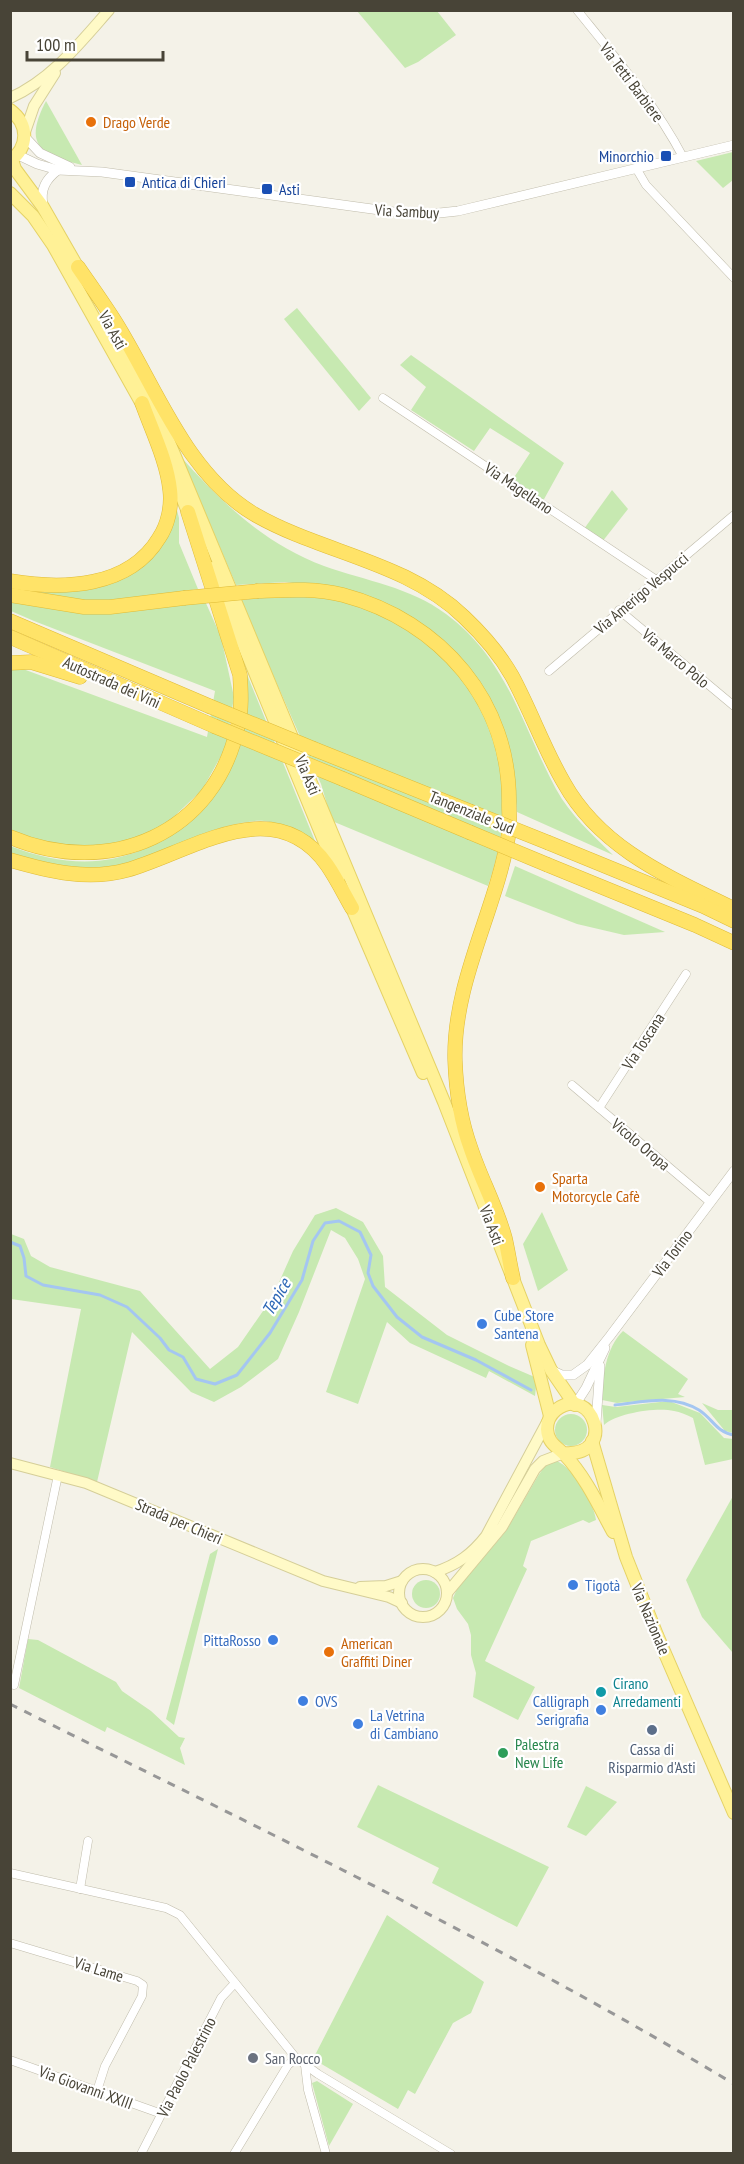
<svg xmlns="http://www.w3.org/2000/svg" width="744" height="2164" font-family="'PT Sans Narrow',sans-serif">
  <rect width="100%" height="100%" fill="#f4f2e8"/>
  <g fill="#c7e9b1">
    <polygon points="357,11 437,11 456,35 418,62 405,68"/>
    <path d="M46 101 82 165C40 155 23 145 46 101Z"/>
    <polygon points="733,152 733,180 723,188 696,161"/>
    <polygon points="297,308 371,398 359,411 284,319"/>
    <polygon points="411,355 564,463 543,501 513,479 530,453 490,428 474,451 411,410 426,387 400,365"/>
    <path d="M181 457C222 503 265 544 324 566 366 581 410 587 446 614 508 660 522 726 556 789 570 815 592 834 613 855L517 812 512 761 502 727 476 677 448 647 331 588 285 582 236 585Z"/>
    <polygon points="612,490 628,509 602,542 584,529"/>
    <polygon points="174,499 179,518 179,543 198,589 127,600 82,601 11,590 11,586 67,589 118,581 146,563"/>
    <path d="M293 594C311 596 330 597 347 602 374 609 397 623 419 639 429 646 440 653 448 661 460 672 469 688 477 702 510 762 510 822 488 886L332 821 321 784 240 600Z"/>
    <polygon points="10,600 205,601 221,637 234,697 226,747 202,790 164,826 128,842 89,849 50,845 11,832 11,670 23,669 207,737 215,691 34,621 11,611"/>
    <path d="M246 672 315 841C299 831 283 824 264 821 257 820 249 822 241 823 197 831 158 857 115 867 81 874 42 867 11 854L10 846C80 873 141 866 195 813 211 797 228 775 236 753 244 731 245 695 246 672Z"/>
    <polygon points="515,866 665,932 624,935 577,924 505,896"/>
    <polygon points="336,1208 363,1222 383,1256 385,1287 447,1335 509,1366 537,1378 535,1396 489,1371 486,1378 410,1343 387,1322 358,1404 326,1392 365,1279 358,1259 345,1238 331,1230 299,1312 278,1359 241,1387 214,1402 191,1392 132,1332 97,1482 50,1467 81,1309 11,1299 11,1234 24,1239 31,1256 50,1267 140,1291 210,1369 238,1347 272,1298 293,1251 315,1215"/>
    <polygon points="542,1212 568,1270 538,1291 523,1244"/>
    <path d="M623 1331 688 1379 678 1394 685 1397 617 1403 602 1400C602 1378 606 1347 623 1331Z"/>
    <path d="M669 1401 700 1413 724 1438 733 1439V1459L705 1465 693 1418C687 1415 680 1412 674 1411 657 1407 617 1413 604 1425L602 1405 616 1407Z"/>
    <polygon points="702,1403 718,1410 733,1410 733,1433 725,1431"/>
    <circle cx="571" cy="1430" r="16"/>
    <path d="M557 1461C573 1468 594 1503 596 1520L589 1523 583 1520 531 1541 523 1566 527 1569 485 1661 535 1687 518 1720 473 1697 476 1673 471 1655V1635L468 1624 457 1609 453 1598 457 1589 506 1531 538 1476 547 1463Z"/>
    <polygon points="733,1496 734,1653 733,1653 702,1617 686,1580"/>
    <polygon points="218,1549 174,1725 166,1719 210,1554"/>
    <circle cx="426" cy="1594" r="14"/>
    <polygon points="28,1639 38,1640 116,1682 122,1691 151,1711 179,1737 185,1738 180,1748 185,1765 107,1727 105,1732 19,1688"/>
    <polygon points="378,1785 549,1867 517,1927 432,1883 439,1868 357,1827"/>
    <polygon points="586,1786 617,1802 586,1836 567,1827"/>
    <polygon points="387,1915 484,1982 471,2013 453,2023 415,2094 408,2090 398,2109 313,2059"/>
    <polygon points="317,2081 353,2104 329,2146 312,2083"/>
  </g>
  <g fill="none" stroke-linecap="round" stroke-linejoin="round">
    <g stroke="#a4c6f1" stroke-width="3">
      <polyline points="10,1242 20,1246 24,1258 26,1276 43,1285 100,1295 127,1307 160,1338 169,1350 183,1357 196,1379 215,1384 237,1375 270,1333 302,1280 313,1241 325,1223 339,1221 360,1232 371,1255 368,1273 373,1286 397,1317 422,1337 476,1360 531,1390"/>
      <path d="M615 1405C644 1402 673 1394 699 1410 713 1419 716 1432 734 1435"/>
    </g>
    <defs>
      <g id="minor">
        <path d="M577 10C615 57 655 104 683 157"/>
        <polyline points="636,168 646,185 734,278"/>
        <polyline points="383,398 655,579"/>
        <polyline points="619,610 734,706"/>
        <polyline points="549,671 734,515"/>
        <polyline points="572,1085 710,1202"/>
        <polyline points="599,1108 686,974"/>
        <polyline points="14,1685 58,1475"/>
        <polyline points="10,1873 166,1908 180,1915 296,2058 318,2074 451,2154"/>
        <polyline points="80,1889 88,1841"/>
        <polyline points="10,1943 137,1981 143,1985 142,1996 105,2066 97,2091"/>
        <polyline points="10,2060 162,2114"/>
        <polyline points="305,2065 308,2090 326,2154"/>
        <polyline points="141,2154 221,1998 235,1983"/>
        <polyline points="234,2154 288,2065 296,2058"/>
      </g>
      <g id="tertiary">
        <polyline points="25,137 40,153 70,167"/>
        <polyline points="18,155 37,164 58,170 102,172 394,212 430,214 458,211 734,145"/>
        <path d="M43 205C40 189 46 179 58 170"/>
        <polyline points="551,1370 562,1375 573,1375 587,1365 610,1336 734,1171"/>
        <polyline points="575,1405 586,1388 605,1348"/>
        <polyline points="596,1423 600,1366"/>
      </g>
      <g id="secondary">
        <path d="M10 98C51 80 80 43 109 10"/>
        <polyline points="25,132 34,106 55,73"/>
        <polyline points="10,1463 86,1483 323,1581 389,1597 402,1603"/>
        <circle cx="423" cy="1593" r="24"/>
        <path d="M435 1572C457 1565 472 1554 486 1536L547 1422"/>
        <polyline points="360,1587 386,1586 402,1581"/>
        <polyline points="447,1593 502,1527 535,1469 543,1461 564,1453"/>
      </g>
      <g id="primary">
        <path d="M10 110C29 124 29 147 10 161"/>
        <polyline points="12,160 15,169 43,207 82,275"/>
        <polyline points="10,193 33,216 53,245 146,411"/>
        <polyline points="114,332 141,381 166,435 444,1102 539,1345 551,1370 575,1405"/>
        <polyline points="169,466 191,519"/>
        <polyline points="212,568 339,877"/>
        <polyline points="349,901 423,1073"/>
        <polyline points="532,1345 550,1416"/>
        <polyline points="592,1441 626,1557 657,1635 734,1813"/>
        <path d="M564 1453C619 1457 592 1382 556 1410 550 1415 547 1421 547 1429 548 1443 556 1446 564 1454 585 1476 599 1506 613 1532"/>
      </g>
      <g id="motorway">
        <path d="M78 267C91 286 104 304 116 323 156 387 186 474 254 514 321 553 406 561 464 617 482 634 499 653 512 676 531 711 544 749 564 783 601 849 669 877 734 909"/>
        <path d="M10 581C63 590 129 588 159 538 168 525 172 506 170 490 167 461 152 431 142 403"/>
        <path d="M258 591C286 590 315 588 343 595 441 621 511 702 509 805 509 814 510 823 509 832 497 909 453 981 455 1060 456 1089 461 1122 471 1149 481 1179 497 1208 505 1238 508 1251 510 1265 513 1278"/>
        <polyline points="10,595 84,607 110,607 184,598"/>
        <polyline points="10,621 209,706"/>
        <polyline points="10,637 214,726"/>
        <polyline points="10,663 31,662 80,677"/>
        <polyline points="314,749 469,811"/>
        <polyline points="343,779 469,832"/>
        <path d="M10 837C109 879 216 834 238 725 242 709 241 692 240 675L188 512"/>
        <polyline points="549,843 703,906 734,921"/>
        <path d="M10 860C48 871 88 881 127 870 191 852 274 790 327 865 336 878 344 894 352 908"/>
        <polyline points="548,865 695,925 734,943"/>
      </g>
    </defs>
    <use href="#minor" stroke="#c0bcab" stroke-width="9"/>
    <use href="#tertiary" stroke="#c0bcab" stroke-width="10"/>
    <use href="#secondary" stroke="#d5ce98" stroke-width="12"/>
    <use href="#primary" stroke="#e5d265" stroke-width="14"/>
    <use href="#motorway" stroke="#dfbb37" stroke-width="15"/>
    <use href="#minor" stroke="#fff" stroke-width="8"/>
    <use href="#tertiary" stroke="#fff" stroke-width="9"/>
    <use href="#secondary" stroke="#fffac7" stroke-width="10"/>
    <use href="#primary" stroke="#fff196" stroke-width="12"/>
    <use href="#motorway" stroke="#ffe368" stroke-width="14"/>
    <path stroke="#979797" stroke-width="3" stroke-dasharray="8 8" stroke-linecap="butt" d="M10 1704C254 1826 500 1943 734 2084"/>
    <defs>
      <g id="motorway-bridge">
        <polyline points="184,598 258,591"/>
        <polyline points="209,706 314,749"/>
        <polyline points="214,726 343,779"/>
        <polyline points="469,811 549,843"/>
        <polyline points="469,832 548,865"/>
      </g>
    </defs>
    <use href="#motorway-bridge" stroke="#dfbb37" stroke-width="15" stroke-linecap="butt"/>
    <use href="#motorway-bridge" stroke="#ffe368" stroke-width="14"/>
  </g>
  <g fill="#e8710a" stroke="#fff" stroke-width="2">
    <circle cx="91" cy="122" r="6"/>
    <circle cx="540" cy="1187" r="6"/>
    <circle cx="329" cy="1652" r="6"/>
  </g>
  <g fill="#1a4fb4" stroke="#fff" stroke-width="2">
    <rect x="660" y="150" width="12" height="12" rx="3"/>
    <rect x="124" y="176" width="12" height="12" rx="3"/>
    <rect x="261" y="183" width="12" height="12" rx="3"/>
  </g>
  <g fill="#3f7fe0" stroke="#fff" stroke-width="2">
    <circle cx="482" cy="1324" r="6"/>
    <circle cx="573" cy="1585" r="6"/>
    <circle cx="273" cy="1640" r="6"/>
    <circle cx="303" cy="1701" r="6"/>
    <circle cx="601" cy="1710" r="6"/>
    <circle cx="358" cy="1724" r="6"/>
  </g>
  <circle fill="#0f9aa8" stroke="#fff" stroke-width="2" cx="601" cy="1692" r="6"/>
  <circle fill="#5c6f8a" stroke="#fff" stroke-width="2" cx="652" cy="1730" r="6"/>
  <circle fill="#2e9e5b" stroke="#fff" stroke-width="2" cx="503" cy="1753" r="6"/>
  <circle fill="#6b7280" stroke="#fff" stroke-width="2" cx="253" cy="2058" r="6"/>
  <g text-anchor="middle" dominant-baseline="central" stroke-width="4.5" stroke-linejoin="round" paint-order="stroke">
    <g font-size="16" fill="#484437" stroke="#fff">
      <text transform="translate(632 82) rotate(53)">Via Tetti Barbiere</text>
      <text transform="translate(407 211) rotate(3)">Via Sambuy</text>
      <text transform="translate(113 330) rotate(61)">Via Asti</text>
      <text transform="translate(519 488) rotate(34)">Via Magellano</text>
      <text transform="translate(641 593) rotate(-40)">Via Amerigo Vespucci</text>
      <text transform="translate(676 658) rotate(40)">Via Marco Polo</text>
      <text transform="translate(112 682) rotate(24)">Autostrada dei Vini</text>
      <text transform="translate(308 775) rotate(67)">Via Asti</text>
      <text transform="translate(472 812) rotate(22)">Tangenziale Sud</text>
      <text transform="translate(643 1041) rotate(-57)">Via Toscana</text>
      <text transform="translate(641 1144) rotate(40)">Vicolo Oropa</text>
      <text transform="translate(492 1225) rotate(69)">Via Asti</text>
      <text transform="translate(672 1253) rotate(-53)">Via Torino</text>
      <text transform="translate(179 1521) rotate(23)">Strada per Chieri</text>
      <text transform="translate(651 1619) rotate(67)">Via Nazionale</text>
      <text transform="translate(99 1969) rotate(17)">Via Lame</text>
      <text transform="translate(186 2067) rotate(-63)">Via Paolo Palestrino</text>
      <text transform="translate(86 2087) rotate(20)">Via Giovanni XXIII</text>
    </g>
    <g font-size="16" fill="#c56008" stroke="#fff" text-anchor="start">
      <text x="103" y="122">Drago Verde</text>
      <text x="552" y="1178">Sparta<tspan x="552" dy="18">Motorcycle Cafè</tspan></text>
      <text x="341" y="1643">American<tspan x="341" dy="18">Graffiti Diner</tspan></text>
    </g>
    <g font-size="16" fill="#164399" stroke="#fff" text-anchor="start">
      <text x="654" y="156" text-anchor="end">Minorchio</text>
      <text x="142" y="182">Antica di Chieri</text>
      <text x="279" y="189">Asti</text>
    </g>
    <g font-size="16" fill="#366cbe" stroke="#fff" text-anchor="start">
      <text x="494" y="1315">Cube Store<tspan x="494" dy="18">Santena</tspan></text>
      <text x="585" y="1585">Tigotà</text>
      <text x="261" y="1640" text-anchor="end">PittaRosso</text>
      <text x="315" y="1701">OVS</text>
      <text x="589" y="1701" text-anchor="end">Calligraph<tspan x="589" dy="18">Serigrafia</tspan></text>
      <text x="370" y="1715">La Vetrina<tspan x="370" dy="18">di Cambiano</tspan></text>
    </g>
    <g font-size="16" fill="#0d838f" stroke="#fff" text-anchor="start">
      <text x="613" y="1683">Cirano<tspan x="613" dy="18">Arredamenti</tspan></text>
    </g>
    <g font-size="16" fill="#27864d" stroke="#fff" text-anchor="start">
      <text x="515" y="1744">Palestra<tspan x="515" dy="18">New Life</tspan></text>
    </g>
    <g font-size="16" fill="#4e5e75" stroke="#fff">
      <text x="652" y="1749">Cassa di<tspan x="652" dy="18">Risparmio d'Asti</tspan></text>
    </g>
    <g font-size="16" fill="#5b616d" stroke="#fff" text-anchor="start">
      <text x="265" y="2058">San Rocco</text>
    </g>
    <g font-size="18" font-style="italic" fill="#2e68b6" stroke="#fff">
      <text transform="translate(276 1297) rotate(-60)">Tepice</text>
    </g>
  </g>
  <rect width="744" height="2164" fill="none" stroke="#484437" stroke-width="24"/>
  <path d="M27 51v9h136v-9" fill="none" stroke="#484437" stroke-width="3"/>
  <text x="36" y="51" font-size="18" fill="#484437" stroke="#ffffff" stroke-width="4.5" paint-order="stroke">100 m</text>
</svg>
